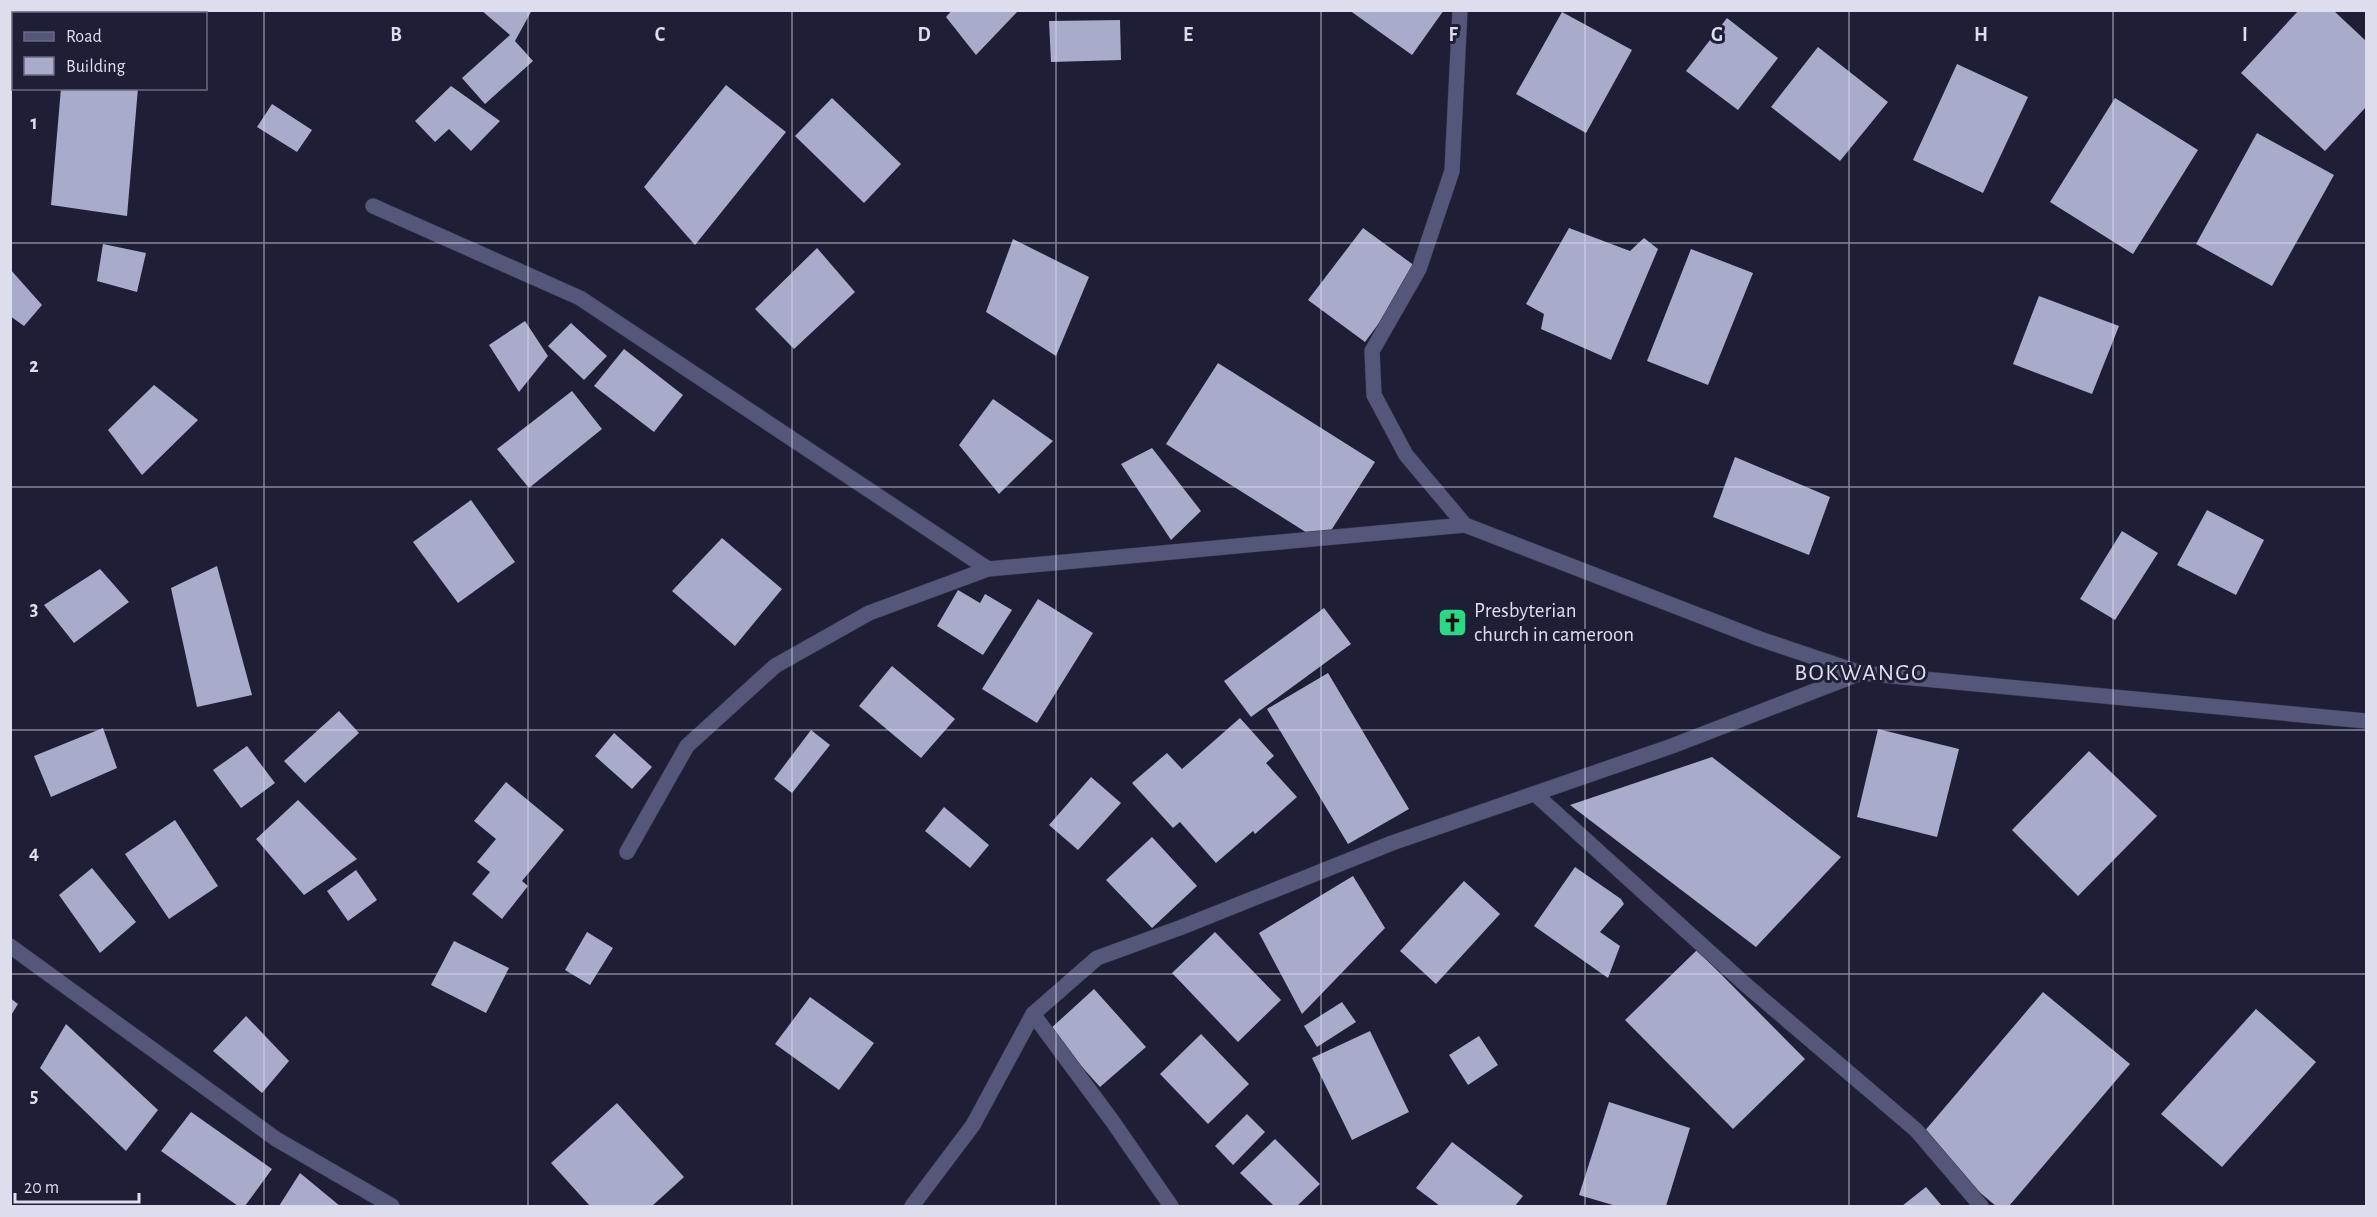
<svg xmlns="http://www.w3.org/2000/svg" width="2377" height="1217" font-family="'Alegreya Sans',sans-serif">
  <rect width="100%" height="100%" fill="#1e1e36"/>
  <g fill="#a9abcb">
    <polygon points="51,10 96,10 94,14 57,14"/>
    <polygon points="481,10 532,10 515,41 533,61 485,104 462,78 510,35"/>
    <polygon points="952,10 1019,10 976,55 946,17"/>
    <polygon points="1349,10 1444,10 1412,55"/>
    <polygon points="2299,10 2333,10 2366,41 2366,107 2325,151 2241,73"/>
    <polygon points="1562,12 1632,50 1586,133 1516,94"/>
    <polygon points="1727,18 1778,58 1738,110 1686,71"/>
    <polygon points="1120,20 1121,60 1051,62 1049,21"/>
    <polygon points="1818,47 1888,102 1840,161 1771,107"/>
    <polygon points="1957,64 2028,97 1983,193 1913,160"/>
    <polygon points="726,85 786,132 695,245 644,187"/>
    <polygon points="451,86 500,121 471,151 449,129 435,142 415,121"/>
    <polygon points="61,88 138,88 127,216 51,205"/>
    <polygon points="832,98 901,164 864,203 795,136"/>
    <polygon points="2115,98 2198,150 2133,254 2050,202"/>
    <polygon points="272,104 312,130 297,152 257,127"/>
    <polygon points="2257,133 2334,175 2272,286 2196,244"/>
    <polygon points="1363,228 1419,269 1365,342 1308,300"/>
    <polygon points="1569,228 1630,251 1644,238 1658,249 1611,360 1541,329 1544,314 1526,304"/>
    <polygon points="1013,239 1089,277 1056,356 986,312"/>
    <polygon points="103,244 146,253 137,292 97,281"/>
    <polygon points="817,248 855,292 794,349 755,309"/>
    <polygon points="1691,249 1753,273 1708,385 1647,361"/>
    <polygon points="10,269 42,305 24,326 10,316"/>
    <polygon points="2039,296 2119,326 2092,394 2013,364"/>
    <polygon points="525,321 548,356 519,392 489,345"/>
    <polygon points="571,323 607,356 584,380 548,346"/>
    <polygon points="624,349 683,395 654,432 594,386"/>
    <polygon points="1218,363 1375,462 1323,543 1166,444"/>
    <polygon points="154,385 198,420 142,475 108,430"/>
    <polygon points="572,391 602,429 529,488 497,449"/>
    <polygon points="993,399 1053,441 999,494 959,445"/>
    <polygon points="1152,448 1201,511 1171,540 1121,464"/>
    <polygon points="1735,457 1830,497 1809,555 1713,517"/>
    <polygon points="471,500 515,562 458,603 413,542"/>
    <polygon points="2207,510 2264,540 2236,595 2177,565"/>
    <polygon points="2122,531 2158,553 2115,620 2080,599"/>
    <polygon points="722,538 782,589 735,646 672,591"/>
    <polygon points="217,566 252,695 197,707 171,588"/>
    <polygon points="100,569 129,602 74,643 44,605"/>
    <polygon points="958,590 980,603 985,594 1012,610 983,655 937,626"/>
    <polygon points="1038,599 1093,633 1037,723 982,689"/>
    <polygon points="1324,608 1351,644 1251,717 1224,681"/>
    <polygon points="892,666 955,719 921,758 859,706"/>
    <polygon points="1328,673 1409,809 1348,844 1267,709"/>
    <polygon points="339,711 359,733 305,783 284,761"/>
    <polygon points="1240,718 1274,756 1266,763 1297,797 1255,834 1253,831 1216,863 1180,822 1173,828 1132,783 1167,753 1182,769"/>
    <polygon points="103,728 117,768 51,797 34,756"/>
    <polygon points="1878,729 1959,749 1937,837 1857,817"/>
    <polygon points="811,730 830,745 792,793 774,779"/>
    <polygon points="614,733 652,767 632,789 595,756"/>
    <polygon points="247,746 275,783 241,808 213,770"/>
    <polygon points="2089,751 2157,816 2078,896 2012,830"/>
    <polygon points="1712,757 1841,857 1756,947 1570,805"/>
    <polygon points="1091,777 1121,803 1078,850 1049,825"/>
    <polygon points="506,782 564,830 522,881 528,886 502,919 472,894 490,872 477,862 496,839 474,821"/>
    <polygon points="298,800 357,859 304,895 256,839"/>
    <polygon points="944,807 989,845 970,868 925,831"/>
    <polygon points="175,820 218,886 169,919 125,854"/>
    <polygon points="1152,837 1197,886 1152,928 1106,880"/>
    <polygon points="1575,867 1621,899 1624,904 1600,932 1620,946 1608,978 1534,926"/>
    <polygon points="92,868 136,922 100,953 59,895"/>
    <polygon points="356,870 377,900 348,921 327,891"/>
    <polygon points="1353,876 1385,928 1302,1014 1259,933"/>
    <polygon points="1464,881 1500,914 1436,984 1400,951"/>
    <polygon points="587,932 613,948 590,985 565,970"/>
    <polygon points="1215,932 1281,1000 1238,1042 1172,973"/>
    <polygon points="454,941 509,968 486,1013 431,985"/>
    <polygon points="1697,950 1805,1059 1733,1129 1625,1020"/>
    <polygon points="1094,989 1146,1047 1100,1087 1049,1030"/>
    <polygon points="2043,992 2130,1064 2009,1206 1996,1206 1917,1140"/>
    <polygon points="810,997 874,1043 839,1090 775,1044"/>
    <polygon points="10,998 18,1004 10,1017"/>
    <polygon points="1342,1002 1356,1022 1317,1047 1304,1026"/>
    <polygon points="2256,1009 2316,1062 2222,1167 2161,1114"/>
    <polygon points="246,1016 289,1061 262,1093 213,1051"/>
    <polygon points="66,1024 158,1110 126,1151 40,1068"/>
    <polygon points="1370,1031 1409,1112 1352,1140 1312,1058"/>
    <polygon points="1201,1034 1249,1084 1208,1124 1160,1074"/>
    <polygon points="1479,1036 1498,1065 1468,1085 1449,1055"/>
    <polygon points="1609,1102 1690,1128 1666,1206 1616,1206 1579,1195"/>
    <polygon points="617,1103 684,1177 652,1206 590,1206 551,1163"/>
    <polygon points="191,1112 272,1169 245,1206 238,1206 161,1151"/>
    <polygon points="1247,1114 1265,1132 1233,1165 1215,1146"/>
    <polygon points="1275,1139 1320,1184 1297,1206 1274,1206 1240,1173"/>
    <polygon points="1452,1142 1523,1196 1515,1206 1440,1206 1416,1188"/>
    <polygon points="300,1173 340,1206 279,1206"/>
    <polygon points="1926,1187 1942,1206 1902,1206"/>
  </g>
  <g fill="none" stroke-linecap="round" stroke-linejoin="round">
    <defs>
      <g id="minor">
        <polyline points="1460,10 1452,171 1419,269 1372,351 1374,395 1406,455 1465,525 1760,639 1861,673 2366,721"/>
        <polyline points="373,206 580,298 988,569"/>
        <polyline points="1535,794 1746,985 1916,1130 1981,1206"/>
        <polyline points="627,852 687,746 775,666 869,613 988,569 1465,525"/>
        <polyline points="10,946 276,1139 392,1206"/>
        <polyline points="1033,1014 1113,1122 1171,1206"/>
        <polyline points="912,1206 973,1125 1033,1014 1097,958 1182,927 1392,843 1672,746 1861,673"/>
      </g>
    </defs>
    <use href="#minor" stroke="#393950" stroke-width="16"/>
    <use href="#minor" stroke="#55577a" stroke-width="15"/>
  </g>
  <path fill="none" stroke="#dcdded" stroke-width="1.5" stroke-opacity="0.55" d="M264 10V1206M528 10V1206M792 10V1206M1056 10V1206M1321 10V1206M1585 10V1206M1849 10V1206M2113 10V1206M10 243H2366M10 487H2366M10 730H2366M10 974H2366"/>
  <defs>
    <symbol id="church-square" viewBox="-11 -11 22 22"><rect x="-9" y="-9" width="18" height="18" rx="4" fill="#2cd884" stroke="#1e1e36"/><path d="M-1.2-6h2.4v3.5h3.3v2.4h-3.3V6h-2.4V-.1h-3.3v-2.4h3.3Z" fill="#111"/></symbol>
  </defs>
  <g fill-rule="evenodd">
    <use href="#church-square" x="1436" y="606" width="33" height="33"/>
  </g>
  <g text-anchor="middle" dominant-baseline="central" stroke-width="6" stroke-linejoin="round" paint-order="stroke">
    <g font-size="21" fill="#dcdded" stroke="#1e1e36" text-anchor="start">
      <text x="1474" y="610">Presbyterian<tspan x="1474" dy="24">church in cameroon</tspan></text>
    </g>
    <g font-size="24" letter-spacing="1.5" fill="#dcdded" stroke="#1e1e36">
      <text x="1861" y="673">BOKWANGO</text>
    </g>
  </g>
  <g font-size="20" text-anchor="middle" font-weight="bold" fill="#dcdded" stroke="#1e1e36" stroke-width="6" stroke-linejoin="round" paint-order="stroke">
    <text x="396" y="41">B</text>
    <text x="660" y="41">C</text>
    <text x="924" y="41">D</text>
    <text x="1188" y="41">E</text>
    <text x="1453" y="41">F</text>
    <text x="1717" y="41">G</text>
    <text x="1981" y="41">H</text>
    <text x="2245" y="41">I</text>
    <text x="34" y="129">1</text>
    <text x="34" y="372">2</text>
    <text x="34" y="615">3</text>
    <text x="34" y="859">4</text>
    <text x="34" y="1102">5</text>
  </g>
  <rect width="2377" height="1217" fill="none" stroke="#dcdded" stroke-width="24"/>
  <rect x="12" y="12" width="195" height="78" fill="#1e1e36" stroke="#6a6a7f" stroke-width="1.5"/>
  <rect x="24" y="32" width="30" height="9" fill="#55577a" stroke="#6a6a7f" stroke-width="1.5"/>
  <text x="66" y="42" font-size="18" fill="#dcdded">Road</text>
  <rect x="24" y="57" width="30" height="18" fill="#a9abcb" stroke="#6a6a7f" stroke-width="1.5"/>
  <text x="66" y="72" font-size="18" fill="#dcdded">Building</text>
  <path d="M15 1193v9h124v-9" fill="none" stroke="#dcdded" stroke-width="3"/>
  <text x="24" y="1193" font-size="18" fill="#dcdded" stroke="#1e1e36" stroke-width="4.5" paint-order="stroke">20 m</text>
</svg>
